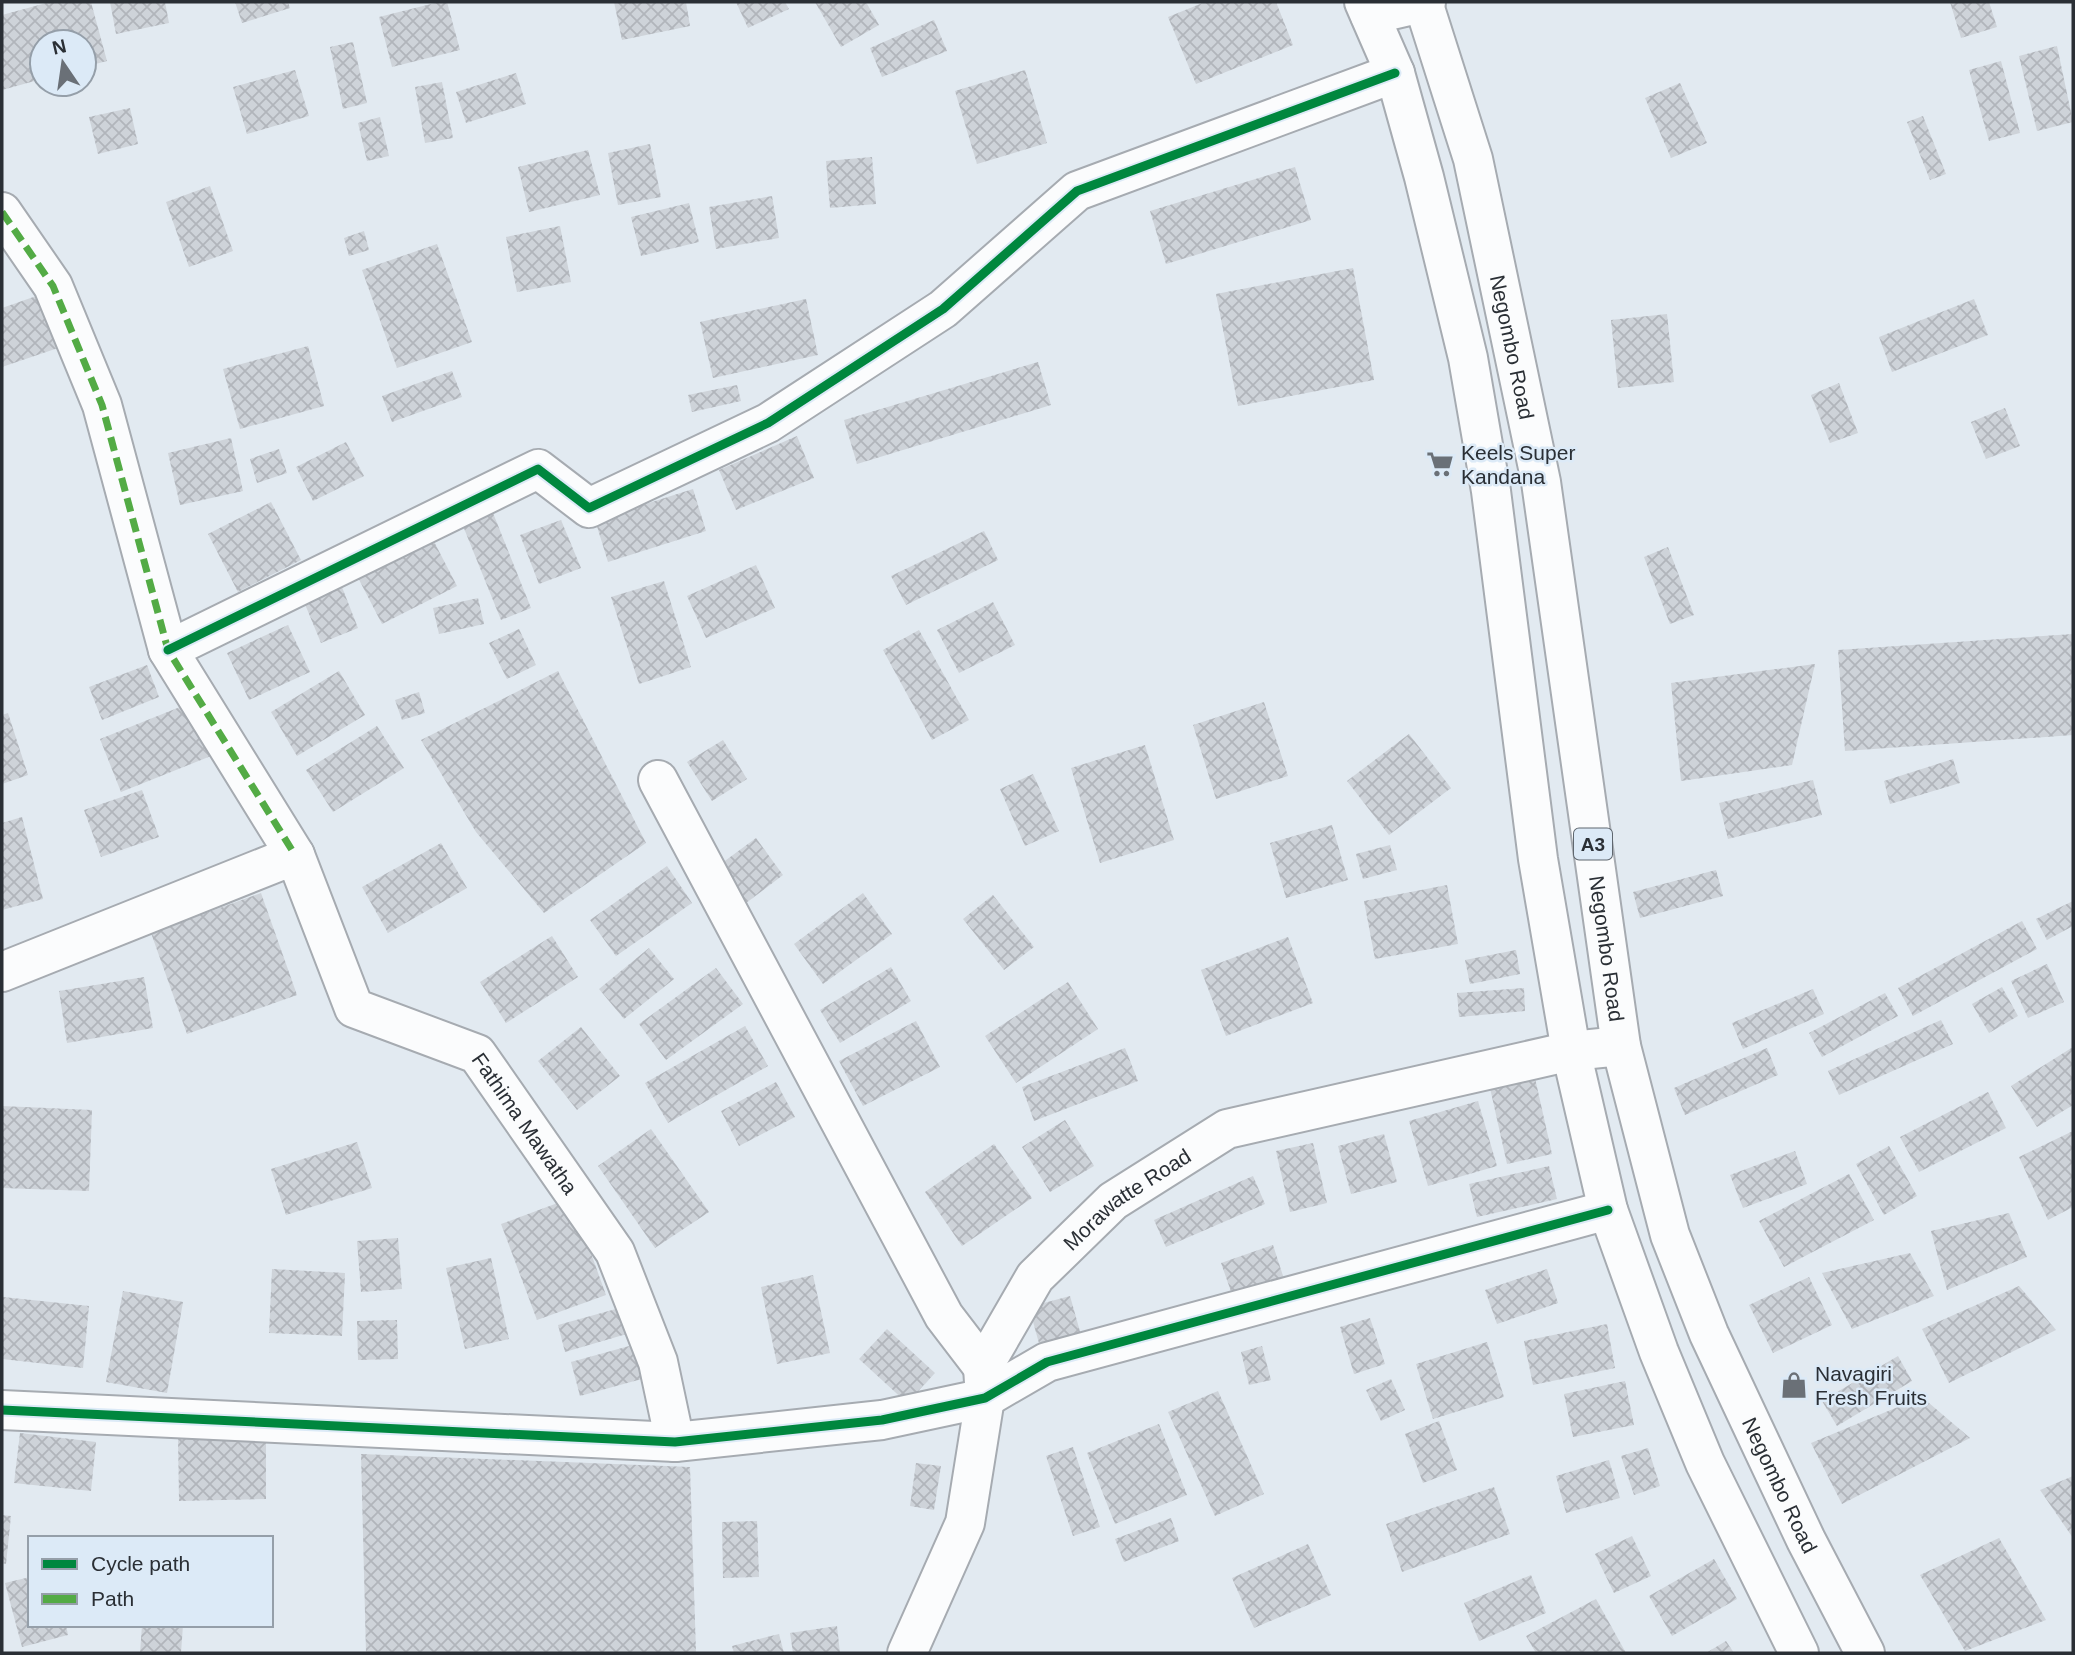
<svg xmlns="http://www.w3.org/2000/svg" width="2075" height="1655" font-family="Arial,sans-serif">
  <defs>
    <pattern id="building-cross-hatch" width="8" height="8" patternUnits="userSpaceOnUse" patternTransform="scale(1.75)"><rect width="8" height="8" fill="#ced3d9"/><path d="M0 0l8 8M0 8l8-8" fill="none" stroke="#b1b5bb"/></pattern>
  </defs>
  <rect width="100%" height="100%" fill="#e2eaf1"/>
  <g fill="url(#building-cross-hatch)">
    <polygon points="50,2 91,2 107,61 84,67 84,42 42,42 42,79 2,90 2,15"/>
    <polygon points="110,2 165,2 169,23 116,34"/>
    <polygon points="235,2 288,2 290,8 242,23"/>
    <polygon points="439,2 447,2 460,50 392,67 379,17"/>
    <polygon points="614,2 686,2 690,26 622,40"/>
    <polygon points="736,2 785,2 789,9 748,28"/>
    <polygon points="815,2 866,2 879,25 841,47"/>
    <polygon points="1205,2 1276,2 1293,45 1196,84 1168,17"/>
    <polygon points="1950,2 1989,2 1997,27 1961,38"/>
    <polygon points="934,20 947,51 882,77 870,48"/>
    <polygon points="353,42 367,103 343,109 330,47"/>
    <polygon points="2057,46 2073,122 2037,131 2019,56"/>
    <polygon points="2001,61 2020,133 1989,141 1969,70"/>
    <polygon points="295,70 309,116 247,134 233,87"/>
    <polygon points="1025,70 1047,143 977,164 955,91"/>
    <polygon points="516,73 526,104 466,123 456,92"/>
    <polygon points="442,82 453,138 425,143 415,87"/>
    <polygon points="1680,83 1707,143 1671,158 1645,98"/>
    <polygon points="130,108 138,144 98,154 89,117"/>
    <polygon points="1923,116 1946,174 1930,180 1907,122"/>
    <polygon points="380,117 389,156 367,161 358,123"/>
    <polygon points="650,144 661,197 618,205 608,153"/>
    <polygon points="588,150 600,195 529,212 518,167"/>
    <polygon points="872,157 876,204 830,208 826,161"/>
    <polygon points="1295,167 1311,220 1166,264 1150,211"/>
    <polygon points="210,186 233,251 189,267 166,202"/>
    <polygon points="772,196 779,238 716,249 709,207"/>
    <polygon points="689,203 699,242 641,256 631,217"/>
    <polygon points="560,226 571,282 517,292 506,237"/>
    <polygon points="364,231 369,250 349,256 344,238"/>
    <polygon points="437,244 472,342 397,368 362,270"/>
    <polygon points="1353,268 1374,380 1238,406 1216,294"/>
    <polygon points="42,294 61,347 2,367 2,308"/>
    <polygon points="806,299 818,355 713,378 700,322"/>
    <polygon points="1974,299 1988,335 1892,372 1879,337"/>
    <polygon points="1667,314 1674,382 1618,388 1611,320"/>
    <polygon points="308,346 324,406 240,429 223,369"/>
    <polygon points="1038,362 1051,405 857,464 844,420"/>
    <polygon points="452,371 462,397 392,422 382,396"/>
    <polygon points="1839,383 1858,433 1830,443 1811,395"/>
    <polygon points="737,385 741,401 692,412 688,395"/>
    <polygon points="2005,408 2020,446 1986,459 1971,422"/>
    <polygon points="797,436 814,478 736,510 719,470"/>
    <polygon points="231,438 243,491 180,505 168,453"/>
    <polygon points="346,442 364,476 313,501 296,467"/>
    <polygon points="279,449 287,473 257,483 250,459"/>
    <polygon points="693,489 706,531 608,562 595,520"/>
    <polygon points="271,502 301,560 238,592 208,534"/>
    <polygon points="491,508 531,608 501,620 461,521"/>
    <polygon points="561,520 581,568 539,584 520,535"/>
    <polygon points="428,530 457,586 382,624 353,568"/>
    <polygon points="984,531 998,560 906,605 891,576"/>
    <polygon points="1668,547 1694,615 1670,624 1644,557"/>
    <polygon points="756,565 775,608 706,638 687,596"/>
    <polygon points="664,581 691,667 639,684 611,597"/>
    <polygon points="340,582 358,628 321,643 302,597"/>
    <polygon points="478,598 484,624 439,634 433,608"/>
    <polygon points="993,602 1015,645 959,673 937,630"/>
    <polygon points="288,625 310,672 249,700 227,653"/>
    <polygon points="519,629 536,665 507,679 489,643"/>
    <polygon points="919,630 969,720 932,740 883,650"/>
    <polygon points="2073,634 2073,735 1845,751 1838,650"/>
    <polygon points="1815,664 1792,765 1681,781 1671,683"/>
    <polygon points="147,665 159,697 102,720 89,687"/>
    <polygon points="339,671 365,715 297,756 271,712"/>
    <polygon points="558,671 646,843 544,913 476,832 421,740"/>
    <polygon points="419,692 425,713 402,720 395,700"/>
    <polygon points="1264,702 1288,776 1216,799 1193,725"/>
    <polygon points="190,703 211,756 121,792 100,739"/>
    <polygon points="8,713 28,775 2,784 2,715"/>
    <polygon points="377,726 404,768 333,812 306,770"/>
    <polygon points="1409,734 1451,788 1389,835 1347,781"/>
    <polygon points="723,740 747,779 712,801 687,762"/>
    <polygon points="1145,745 1174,840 1100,863 1071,768"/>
    <polygon points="1953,759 1960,783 1890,804 1884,781"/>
    <polygon points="1033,774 1059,831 1025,846 1000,789"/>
    <polygon points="1813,780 1822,815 1728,839 1719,803"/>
    <polygon points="142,790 159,837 101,857 84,810"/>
    <polygon points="22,817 43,899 2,910 2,823"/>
    <polygon points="1332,825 1348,880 1286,898 1270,843"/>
    <polygon points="756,838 783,875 746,903 718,866"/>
    <polygon points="441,843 467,888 388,933 362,887"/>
    <polygon points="1390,845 1397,870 1363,879 1356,854"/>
    <polygon points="667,866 692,903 616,956 590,920"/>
    <polygon points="1716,870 1723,896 1640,918 1633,892"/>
    <polygon points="1447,885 1458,944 1375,959 1364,901"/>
    <polygon points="261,893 297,995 187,1034 151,933"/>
    <polygon points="863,893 892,934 823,984 794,944"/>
    <polygon points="993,895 1034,947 1004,970 963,919"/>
    <polygon points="2073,901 2073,926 2047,940 2036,919"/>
    <polygon points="2022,921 2037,949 1913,1016 1898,988"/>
    <polygon points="552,936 578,977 506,1023 480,982"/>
    <polygon points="1288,937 1313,1003 1226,1036 1201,970"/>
    <polygon points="649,948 674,979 624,1019 599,989"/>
    <polygon points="1516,950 1520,974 1470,984 1465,960"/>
    <polygon points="2047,964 2064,1002 2028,1018 2011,981"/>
    <polygon points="891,967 911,1001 840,1043 820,1010"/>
    <polygon points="716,968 743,1004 666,1060 639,1024"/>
    <polygon points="144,977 153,1028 67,1043 59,991"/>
    <polygon points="1068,982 1098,1029 1016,1083 985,1036"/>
    <polygon points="2002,987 2018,1016 1989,1033 1972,1004"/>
    <polygon points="1524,988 1525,1011 1459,1017 1457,993"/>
    <polygon points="1813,989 1824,1014 1743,1049 1732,1023"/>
    <polygon points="1885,993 1898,1016 1822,1057 1809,1033"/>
    <polygon points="1941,1020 1953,1044 1839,1095 1828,1071"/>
    <polygon points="916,1021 940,1067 863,1106 839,1061"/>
    <polygon points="745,1026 768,1066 668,1123 645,1083"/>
    <polygon points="581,1027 620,1076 577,1110 538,1061"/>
    <polygon points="2073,1047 2073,1105 2037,1127 2011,1086"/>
    <polygon points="1125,1048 1138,1081 1034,1121 1022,1087"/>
    <polygon points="1767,1048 1778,1075 1685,1115 1674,1088"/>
    <polygon points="1535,1078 1552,1154 1507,1164 1490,1088"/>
    <polygon points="776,1082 795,1117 739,1146 721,1111"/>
    <polygon points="1988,1092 2006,1128 1919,1172 1900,1137"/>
    <polygon points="1478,1101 1497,1166 1428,1186 1409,1121"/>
    <polygon points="2,1106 92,1110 89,1191 2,1188"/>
    <polygon points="1065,1120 1094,1166 1050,1192 1022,1147"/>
    <polygon points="651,1129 709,1212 655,1248 598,1166"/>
    <polygon points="2073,1131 2073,1207 2048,1220 2019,1157"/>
    <polygon points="1384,1134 1397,1182 1351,1194 1338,1146"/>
    <polygon points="357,1142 372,1188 286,1215 271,1169"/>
    <polygon points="1313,1143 1327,1203 1290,1212 1276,1151"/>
    <polygon points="994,1144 1032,1198 962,1246 925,1192"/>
    <polygon points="1889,1146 1917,1196 1884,1215 1856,1164"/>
    <polygon points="1795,1151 1807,1184 1743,1208 1730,1175"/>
    <polygon points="1549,1166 1557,1199 1477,1217 1469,1184"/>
    <polygon points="1849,1174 1874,1220 1784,1267 1759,1221"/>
    <polygon points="1253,1176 1265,1204 1166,1247 1154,1220"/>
    <polygon points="571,1198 606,1295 537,1320 501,1224"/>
    <polygon points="2009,1213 2027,1257 1947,1290 1931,1231"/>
    <polygon points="398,1238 402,1289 361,1292 357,1241"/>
    <polygon points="1273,1245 1285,1282 1234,1300 1221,1263"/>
    <polygon points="1910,1253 1934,1296 1852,1329 1822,1273"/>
    <polygon points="491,1258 509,1339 465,1349 446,1268"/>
    <polygon points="272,1269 345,1273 342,1336 269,1333"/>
    <polygon points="1547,1269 1558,1303 1497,1324 1485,1290"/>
    <polygon points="813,1275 830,1353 777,1364 761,1287"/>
    <polygon points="1809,1277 1832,1325 1773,1353 1749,1305"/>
    <polygon points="2019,1286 2056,1330 1949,1383 1922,1329"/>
    <polygon points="123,1291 183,1302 167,1393 106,1382"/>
    <polygon points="1070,1296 1081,1335 1040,1347 1029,1307"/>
    <polygon points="3,1297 89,1306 83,1368 2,1359"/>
    <polygon points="623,1307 630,1333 565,1352 558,1325"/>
    <polygon points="1370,1318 1385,1364 1354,1374 1340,1327"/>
    <polygon points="397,1320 398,1359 358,1360 357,1321"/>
    <polygon points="1607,1324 1615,1368 1533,1385 1524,1341"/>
    <polygon points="887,1329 935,1373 907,1403 859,1359"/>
    <polygon points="1487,1342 1504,1397 1433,1419 1416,1364"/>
    <polygon points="640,1343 649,1377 580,1396 571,1362"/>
    <polygon points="1262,1346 1271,1380 1249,1385 1241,1352"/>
    <polygon points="1898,1356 1912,1381 1837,1426 1822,1401"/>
    <polygon points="1391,1379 1405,1410 1381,1421 1366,1390"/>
    <polygon points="1625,1381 1634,1425 1573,1437 1564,1394"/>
    <polygon points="1218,1391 1264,1494 1215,1516 1168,1412"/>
    <polygon points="1922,1397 1970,1438 1842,1504 1811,1443"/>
    <polygon points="1439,1421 1457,1470 1423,1483 1405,1434"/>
    <polygon points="1159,1424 1187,1495 1115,1524 1087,1453"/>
    <polygon points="20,1433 96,1442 91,1491 14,1483"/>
    <polygon points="266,1434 266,1499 179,1501 178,1436"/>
    <polygon points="1073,1447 1100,1527 1073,1536 1046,1456"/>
    <polygon points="1648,1448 1660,1486 1634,1495 1621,1456"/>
    <polygon points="361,1454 690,1467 696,1652 366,1653"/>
    <polygon points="1609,1460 1620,1498 1566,1513 1556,1476"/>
    <polygon points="916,1463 941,1466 934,1510 910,1506"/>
    <polygon points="2073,1476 2073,1538 2040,1490"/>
    <polygon points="1494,1487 1510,1534 1402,1572 1386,1524"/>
    <polygon points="2,1515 11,1516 6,1564 2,1563"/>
    <polygon points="1171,1518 1179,1541 1124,1562 1115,1539"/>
    <polygon points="757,1521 759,1577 723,1578 722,1522"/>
    <polygon points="1632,1536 1651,1576 1614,1593 1595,1554"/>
    <polygon points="1999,1538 2046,1620 1965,1651 1920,1575"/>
    <polygon points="1308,1544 1331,1595 1254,1628 1232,1578"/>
    <polygon points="1714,1559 1737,1599 1672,1636 1649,1596"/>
    <polygon points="1531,1575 1546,1613 1479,1641 1464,1603"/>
    <polygon points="30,1577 30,1625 66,1625 68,1635 22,1647 5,1583"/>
    <polygon points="1596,1599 1626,1653 1536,1653 1526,1636"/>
    <polygon points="142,1625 183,1625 181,1653 140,1653"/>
    <polygon points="837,1626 840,1653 793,1653 790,1633"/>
    <polygon points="779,1634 784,1653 734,1653 732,1646"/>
    <polygon points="1726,1641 1734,1653 1706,1653"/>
  </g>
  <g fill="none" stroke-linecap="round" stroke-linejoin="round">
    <defs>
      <g id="minor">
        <polyline points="1370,15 1426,2"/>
        <polyline points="2,212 53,286 102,405 168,650 295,855"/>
        <polyline points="168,650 538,469 589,508 768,423 943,309 1077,191 1395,73"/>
        <polyline points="658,780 944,1316 983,1367"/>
        <path id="s1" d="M2 972 295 855 354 1008 477 1054 615 1252 658 1362 675 1442"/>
        <polyline points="2,1410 675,1442 882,1420 985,1398 1047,1362 1608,1210"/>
        <path id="s2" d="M907 1653 965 1523 985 1398 983 1367 1035 1277 1113 1201 1227 1129 1571 1051 1621 1046"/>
      </g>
      <g id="highway">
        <polyline points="1364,2 1395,73 1424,177 1468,358 1491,491 1538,859 1571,1051 1608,1210 1659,1352 1705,1463 1799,1653"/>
        <path id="s3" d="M1423 2 1473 159 1541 482 1621 1046 1670 1235 1709 1334 1806 1540 1865 1653"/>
      </g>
    </defs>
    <use href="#minor" stroke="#a6abb1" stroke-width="42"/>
    <use href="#highway" stroke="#a6abb1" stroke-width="42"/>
    <use href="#minor" stroke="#fbfcfd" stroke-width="38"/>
    <use href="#highway" stroke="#fbfcfd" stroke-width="38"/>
    <polyline stroke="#53ab45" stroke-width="7" stroke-dasharray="14 7" stroke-linecap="butt" points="2,212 53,286 102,405 168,650 295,855"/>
    <defs>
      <g id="cycleway">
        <polyline points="168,650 538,469 589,508 768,423 943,309 1077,191 1395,73"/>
        <polyline points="2,1410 675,1442 882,1420 985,1398 1047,1362 1608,1210"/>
      </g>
    </defs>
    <use href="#cycleway" stroke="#dceaf7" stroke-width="13"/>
    <use href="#cycleway" stroke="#00873e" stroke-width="9"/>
  </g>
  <defs>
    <symbol id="supermarket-bare" viewBox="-9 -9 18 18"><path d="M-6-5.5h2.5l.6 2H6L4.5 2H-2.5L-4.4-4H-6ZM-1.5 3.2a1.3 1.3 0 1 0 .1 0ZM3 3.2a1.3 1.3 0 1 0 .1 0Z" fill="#6a7077" stroke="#dceaf7" stroke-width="2.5" paint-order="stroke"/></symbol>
    <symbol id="shop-bare" viewBox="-9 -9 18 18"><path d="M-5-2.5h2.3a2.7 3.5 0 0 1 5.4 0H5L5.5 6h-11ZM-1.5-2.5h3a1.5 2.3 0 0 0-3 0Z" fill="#6a7077" stroke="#dceaf7" stroke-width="2.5" paint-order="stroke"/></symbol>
  </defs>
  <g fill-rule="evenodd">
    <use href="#supermarket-bare" x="1421" y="445" width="38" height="38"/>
    <use href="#shop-bare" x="1775" y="1366" width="38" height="38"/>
  </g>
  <g text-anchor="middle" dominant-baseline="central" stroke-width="5" stroke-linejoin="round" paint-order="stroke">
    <rect fill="#dceaf7" stroke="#5f676f" stroke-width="2" x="1574" y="828.5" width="38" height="31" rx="5"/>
    <g font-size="19" font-weight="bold" fill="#2a2f35">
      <text x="1593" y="844">A3</text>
    </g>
    <g font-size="21" fill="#2a2f35" stroke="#dceaf7">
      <text stroke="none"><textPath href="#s3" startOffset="357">Negombo Road</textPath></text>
      <text stroke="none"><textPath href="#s3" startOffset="966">Negombo Road</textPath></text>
      <text stroke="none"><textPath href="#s1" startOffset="695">Fathima Mawatha</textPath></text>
      <text stroke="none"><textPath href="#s2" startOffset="525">Morawatte Road</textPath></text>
      <text stroke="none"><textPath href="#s3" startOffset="1533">Negombo Road</textPath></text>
    </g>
    <g font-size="21" fill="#2a2f35" stroke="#dceaf7" text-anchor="start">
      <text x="1461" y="452">Keels Super<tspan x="1461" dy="24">Kandana</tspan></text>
      <text x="1815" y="1373">Navagiri<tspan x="1815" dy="24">Fresh Fruits</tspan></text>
    </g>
  </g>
  <rect width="2075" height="1655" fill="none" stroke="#2a2f35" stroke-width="7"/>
  <rect x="28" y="1536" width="245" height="91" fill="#dceaf7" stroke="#959fa9" stroke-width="2"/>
  <rect x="42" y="1559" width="35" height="10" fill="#00873e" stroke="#959fa9" stroke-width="2"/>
  <text x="91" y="1571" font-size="21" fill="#2a2f35">Cycle path</text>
  <rect x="42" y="1594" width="35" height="10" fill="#53ab45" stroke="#959fa9" stroke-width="2"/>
  <text x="91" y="1606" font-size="21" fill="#2a2f35">Path</text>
  <g transform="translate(63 63) rotate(347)"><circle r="33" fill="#dceaf7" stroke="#959fa9" stroke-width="2"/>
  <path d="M0-5L12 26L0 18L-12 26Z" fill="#6a7077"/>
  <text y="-10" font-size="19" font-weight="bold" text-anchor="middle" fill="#2a2f35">N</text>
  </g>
</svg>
